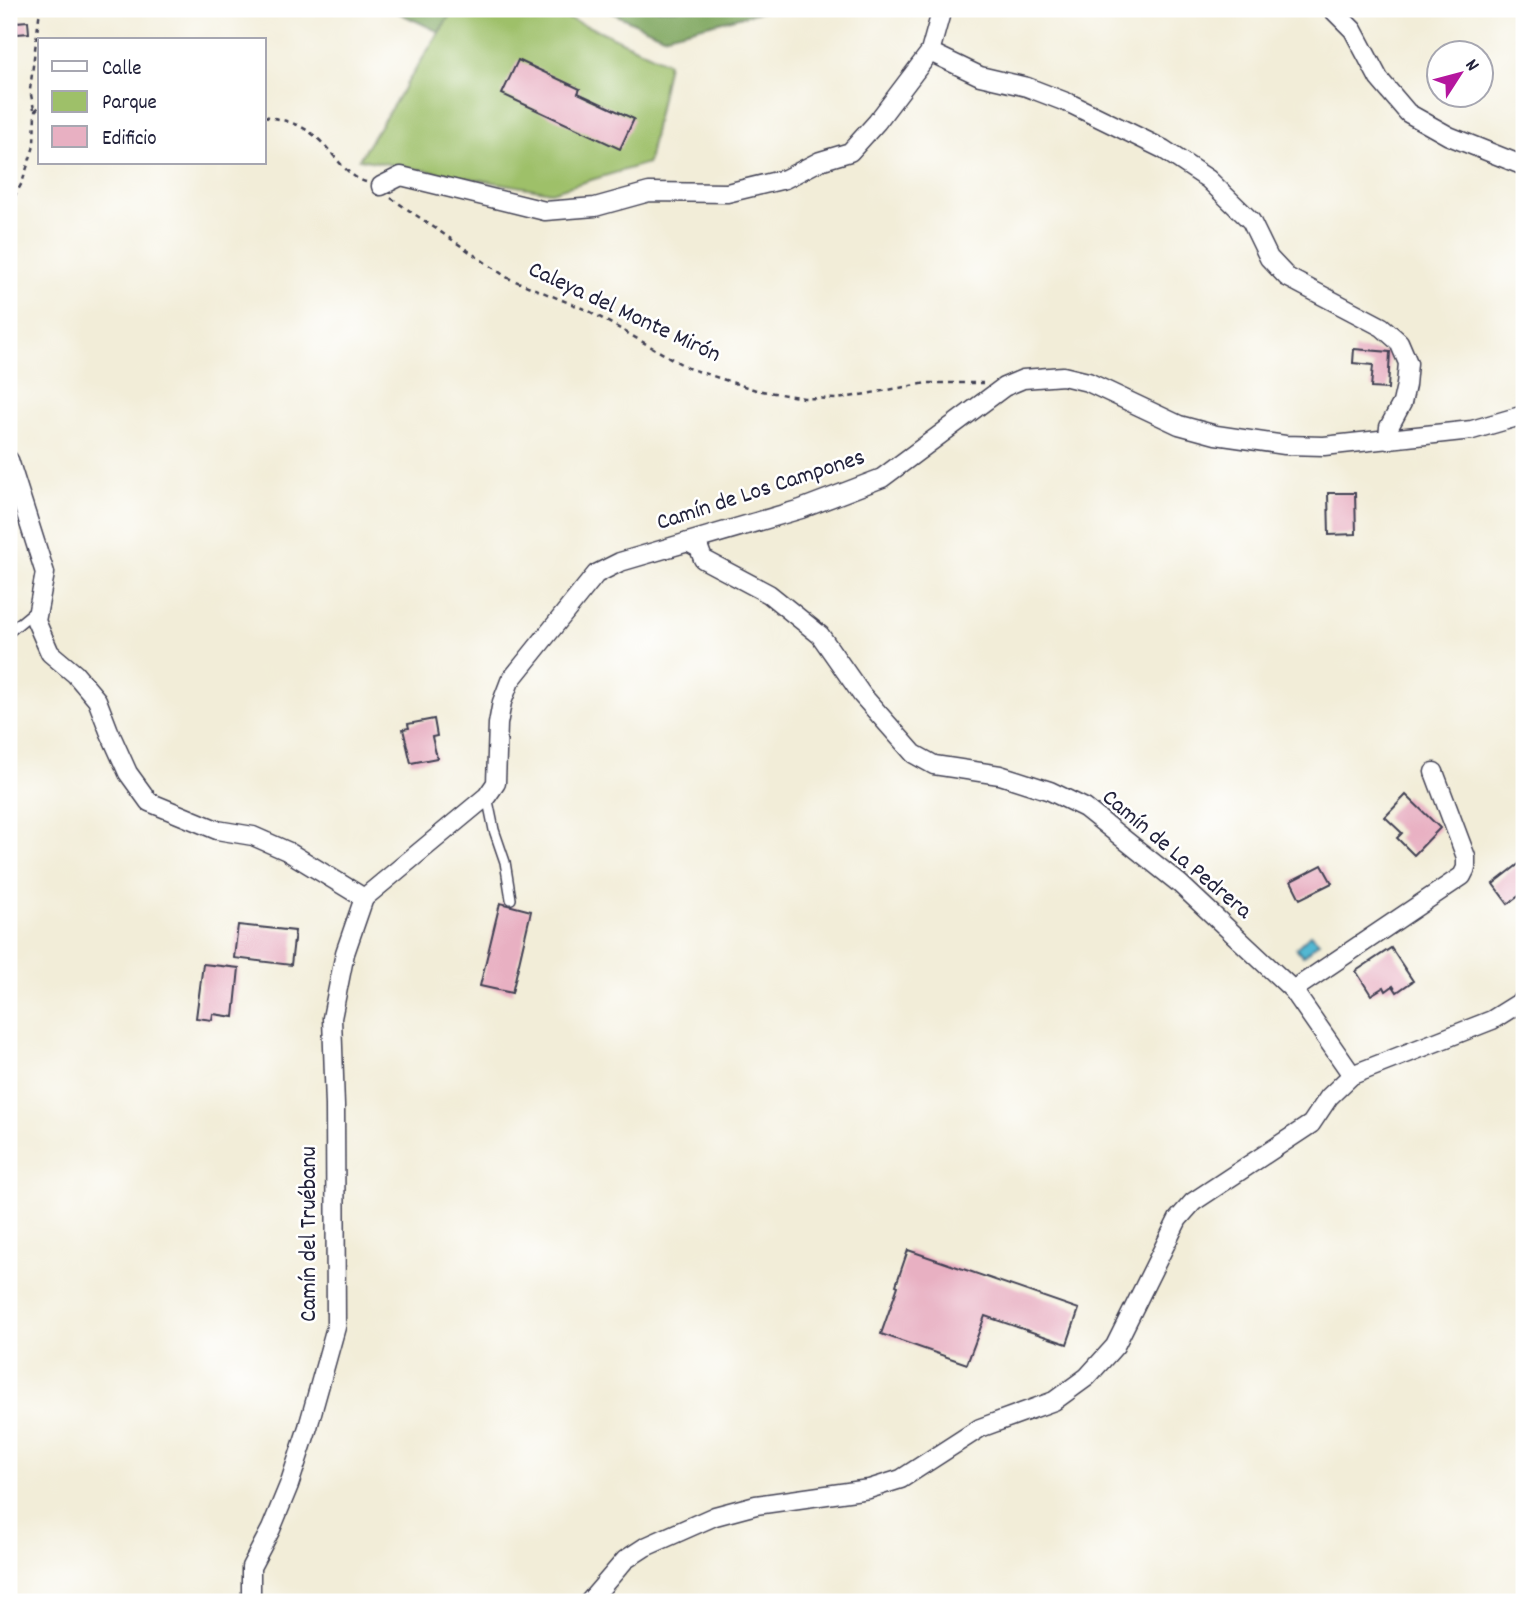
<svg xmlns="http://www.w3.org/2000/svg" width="1533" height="1611" font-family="Dekko,sans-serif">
  <rect width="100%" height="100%" fill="#fff"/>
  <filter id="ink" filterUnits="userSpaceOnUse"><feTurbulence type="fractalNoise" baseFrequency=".0143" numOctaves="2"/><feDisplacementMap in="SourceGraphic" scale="14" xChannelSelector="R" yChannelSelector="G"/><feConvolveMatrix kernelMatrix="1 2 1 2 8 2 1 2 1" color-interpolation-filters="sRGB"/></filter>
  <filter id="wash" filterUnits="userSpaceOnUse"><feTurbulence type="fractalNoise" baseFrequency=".00686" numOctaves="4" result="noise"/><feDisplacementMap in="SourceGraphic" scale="28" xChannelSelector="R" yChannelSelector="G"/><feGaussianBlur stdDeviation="1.57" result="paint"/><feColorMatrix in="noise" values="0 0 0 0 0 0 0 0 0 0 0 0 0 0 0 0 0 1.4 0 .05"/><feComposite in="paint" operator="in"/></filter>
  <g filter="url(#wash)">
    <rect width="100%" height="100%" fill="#f2edd8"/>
    <polygon fill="#9ec069" stroke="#607152" stroke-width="2" points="454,9 542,9 598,30 668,63 648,163 551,192 359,159"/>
    <g fill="#7ea65d" stroke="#50644c" stroke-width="2">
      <polygon points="391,9 454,9 439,32"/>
      <polygon points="604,9 771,9 663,36"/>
    </g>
    <polygon fill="#53b8d2" stroke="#3a6d86" stroke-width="2" points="1311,934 1319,942 1303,956 1296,948"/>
    <g id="blocks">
      <g fill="#e8b0c2">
        <polygon points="28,21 29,33 17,34 16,22"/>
        <polygon points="518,60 580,89 578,93 634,119 620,149 502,94"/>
        <polygon points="1354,349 1390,352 1388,389 1371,388 1373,365 1353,363"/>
        <polygon points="1328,493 1355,493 1356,534 1329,535"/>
        <polygon points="434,719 437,736 432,737 437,758 411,763 403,729 409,728 408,724"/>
        <polygon points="1406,795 1440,828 1414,855 1397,838 1402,833 1385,817"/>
        <polygon points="1524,860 1524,892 1508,904 1493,884"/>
        <polygon points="1322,865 1332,883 1300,899 1291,881"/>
        <polygon points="500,903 531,911 512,993 480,986"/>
        <polygon points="238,925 295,931 291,965 234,958"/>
        <polygon points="1391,948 1413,981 1397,992 1393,986 1386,991 1384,987 1371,995 1356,971"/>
        <polygon points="203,964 239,968 234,1017 213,1014 212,1020 196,1018"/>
        <polygon points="908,1250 1079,1309 1067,1344 985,1316 967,1364 881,1334 898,1286 896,1285"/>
      </g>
    </g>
  </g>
  <g filter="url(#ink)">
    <use href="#blocks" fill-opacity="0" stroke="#414053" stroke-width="2"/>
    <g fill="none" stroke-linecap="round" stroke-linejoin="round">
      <defs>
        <g id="lane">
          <polyline points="9,632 37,609"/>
          <polyline points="487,796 494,830 505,862 511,899"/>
        </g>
        <g id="street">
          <polyline points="1332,9 1353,30 1379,79 1408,113 1449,136 1524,166"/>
          <polyline points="930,52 980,76 1027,87 1071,104 1163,149 1208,179 1251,221 1269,258 1287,277 1382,327 1399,342 1408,363 1406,385 1402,403 1389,427 1388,440"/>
          <polyline points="381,186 401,176 545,211 595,207 649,192 727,193 785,179 820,161 850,152 877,122 930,52 942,9"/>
          <polyline points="9,460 45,573 36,621 50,653 75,674 97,700 109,731 128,773 149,802 217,830 253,836 287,851 364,898"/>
          <polyline points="688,542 699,548 703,559 769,594 820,635 862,695 914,754 934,765 1000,775 1050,791 1085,808 1180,884 1293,990 1352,1075"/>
          <polyline points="364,898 487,796 496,783 498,724 502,702 510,681 596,574 620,562 801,509 882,478 1004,387 1023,379 1063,376 1088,382 1179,425 1216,435 1285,445 1324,446 1472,430 1524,415"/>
          <polyline points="1293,990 1462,876 1466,868 1466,857 1434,772"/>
          <polyline points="251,1602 251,1567 271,1529 289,1485 308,1427 336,1327 335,1106 332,1018 345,953 364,898"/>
          <polyline points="589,1602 625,1560 645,1547 715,1516 756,1505 869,1489 901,1479 980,1428 1054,1401 1087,1377 1115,1346 1178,1219 1193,1202 1311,1124 1329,1097 1352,1075 1492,1020 1524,1000"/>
        </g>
      </defs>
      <use href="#lane" stroke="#414053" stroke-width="12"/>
      <use href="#street" stroke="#414053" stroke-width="21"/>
      <g stroke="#414053" stroke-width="2.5" stroke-dasharray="5 5" stroke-linecap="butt">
        <polyline points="34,109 30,90 40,9"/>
        <path d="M264 116C284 120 300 123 316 137 333 151 345 176 366 182"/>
        <polyline points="391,198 508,278 589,311 688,368 756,390 804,398 838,399 927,383 983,383"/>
        <polyline points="9,206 22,183 34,146 35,111 40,106"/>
      </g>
      <use href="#lane" stroke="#fff" stroke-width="9"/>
      <use href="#street" stroke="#fff" stroke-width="18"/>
    </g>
  </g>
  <g text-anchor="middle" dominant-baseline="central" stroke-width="5" stroke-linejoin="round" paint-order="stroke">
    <g font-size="24" fill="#22223b" stroke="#fff">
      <text transform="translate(624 313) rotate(25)">Caleya del Monte Mirón</text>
      <text transform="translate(761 491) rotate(-18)">Camín de Los Campones</text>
      <text transform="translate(1176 855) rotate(40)">Camín de La Pedrera</text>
      <text transform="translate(310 1234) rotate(-90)">Camín del Truébanu</text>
    </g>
  </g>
  <rect width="1533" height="1611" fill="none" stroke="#fff" stroke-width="35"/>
  <rect x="38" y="38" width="228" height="126" fill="#ffffff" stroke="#a7a7b1" stroke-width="2"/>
  <rect x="52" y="61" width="35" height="10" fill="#ffffff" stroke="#a7a7b1" stroke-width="2"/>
  <text x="102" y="74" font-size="21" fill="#22223b">Calle</text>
  <rect x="52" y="91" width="35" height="21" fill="#9ec069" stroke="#a7a7b1" stroke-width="2"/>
  <text x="102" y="108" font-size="21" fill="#22223b">Parque</text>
  <rect x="52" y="126" width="35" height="21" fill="#e8b0c2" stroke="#a7a7b1" stroke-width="2"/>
  <text x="102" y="144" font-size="21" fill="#22223b">Edificio</text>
  <g transform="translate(1460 74) rotate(54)"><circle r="33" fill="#ffffff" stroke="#a7a7b1" stroke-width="2"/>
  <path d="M0-5L12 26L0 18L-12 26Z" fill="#b5179e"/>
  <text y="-10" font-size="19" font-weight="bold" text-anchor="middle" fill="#22223b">N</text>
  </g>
</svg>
